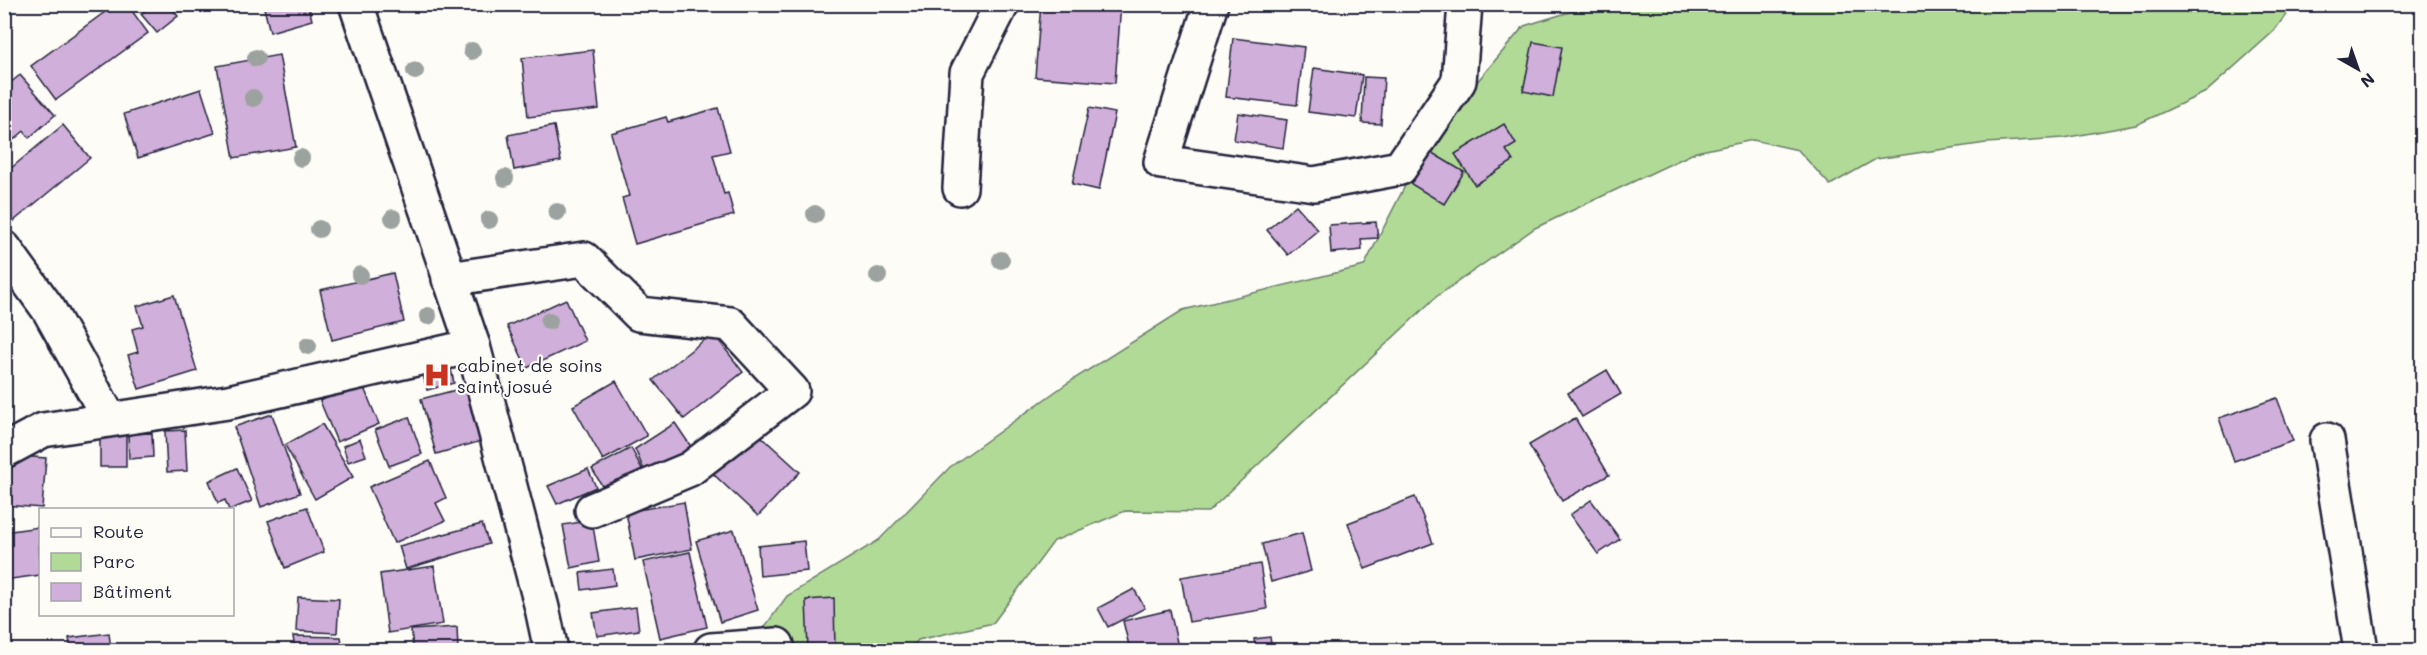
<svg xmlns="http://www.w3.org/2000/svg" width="2427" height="655" font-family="Mali,sans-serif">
  <rect width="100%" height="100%" fill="#fdfcf7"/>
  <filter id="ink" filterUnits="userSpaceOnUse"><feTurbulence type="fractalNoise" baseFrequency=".0167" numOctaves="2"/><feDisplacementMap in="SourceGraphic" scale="12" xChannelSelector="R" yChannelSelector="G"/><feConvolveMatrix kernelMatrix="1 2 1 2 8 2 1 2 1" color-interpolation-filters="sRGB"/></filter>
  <g filter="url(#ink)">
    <polygon fill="#b1da97" stroke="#6a7e69" stroke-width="1.5" points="1596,4 2293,5 2274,31 2206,92 2136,125 2063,138 1986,143 1876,159 1830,185 1798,150 1753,140 1696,152 1535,228 1436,297 1208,512 1125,511 1054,541 993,623 918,640 910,650 748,650 787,596 879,540 950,467 1066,384 1183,310 1364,266 1429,139 1524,26"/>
    <g fill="#d0afda" stroke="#22223b" stroke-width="1.5">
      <polygon points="116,4 127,4 148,33 56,100 31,66"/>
      <polygon points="153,4 169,4 178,16 157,33 141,14"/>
      <polygon points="263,4 308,4 312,20 270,32"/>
      <polygon points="1041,4 1121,4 1115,83 1035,77"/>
      <polygon points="1388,4 1436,4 1436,11"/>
      <polygon points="1233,38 1304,47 1297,105 1226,97"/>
      <polygon points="1533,42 1562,47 1553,97 1523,91"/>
      <polygon points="593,50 599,109 528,117 522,58"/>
      <polygon points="279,55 296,147 234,158 217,66"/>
      <polygon points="1314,68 1362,75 1356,118 1308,112"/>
      <polygon points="20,75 55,115 29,138 24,131 4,148 4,88"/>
      <polygon points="1364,77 1384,78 1381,124 1362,123"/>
      <polygon points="201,89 215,133 138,158 124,114"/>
      <polygon points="718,108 730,151 713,155 724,194 728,193 734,215 635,244 622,198 629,196 611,133 666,117 668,122"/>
      <polygon points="1089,108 1115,113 1099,190 1072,184"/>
      <polygon points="1238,113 1287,120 1283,148 1234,140"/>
      <polygon points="1504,124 1516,144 1506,150 1513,161 1475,185 1455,154"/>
      <polygon points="63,125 90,158 9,225 4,219 4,174"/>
      <polygon points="554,126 561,161 514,170 508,135"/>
      <polygon points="1429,151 1464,172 1444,204 1408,182"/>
      <polygon points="1296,205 1318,230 1288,255 1267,230"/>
      <polygon points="1376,222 1378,238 1361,239 1362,250 1331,253 1329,225"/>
      <polygon points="393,273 404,322 332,340 320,290"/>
      <polygon points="174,295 197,371 139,389 128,355 138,352 132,329 143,326 137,306"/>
      <polygon points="566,299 585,341 527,368 507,326"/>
      <polygon points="713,333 743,372 684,419 653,380"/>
      <polygon points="449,360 454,383 427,390 421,367"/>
      <polygon points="1607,370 1621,394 1582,417 1568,393"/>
      <polygon points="616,381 647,436 603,460 573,406"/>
      <polygon points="362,383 379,424 337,442 320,401"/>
      <polygon points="471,386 485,440 436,454 421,399"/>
      <polygon points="2277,398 2293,441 2234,461 2219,418"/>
      <polygon points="272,414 300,493 261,507 234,427"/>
      <polygon points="409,417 422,454 389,466 375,430"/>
      <polygon points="1575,418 1609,475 1562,501 1529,445"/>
      <polygon points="675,423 692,448 647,477 635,449"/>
      <polygon points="322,424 353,477 315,499 285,445"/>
      <polygon points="751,427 800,472 758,516 710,471"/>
      <rect x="100" y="430" width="26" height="37"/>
      <polygon points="185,430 187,471 167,472 165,431"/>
      <polygon points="152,433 153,457 129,459 128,434"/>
      <polygon points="360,439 366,456 348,462 343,446"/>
      <polygon points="631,448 642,469 604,489 592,469"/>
      <polygon points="4,455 46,458 42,508 4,505"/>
      <polygon points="430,461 446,498 436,503 445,521 394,543 369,487"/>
      <polygon points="237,468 252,501 229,510 225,500 218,503 209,481"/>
      <polygon points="588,469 596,487 557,504 548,486"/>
      <polygon points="1415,497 1433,543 1365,569 1348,523"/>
      <polygon points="1591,500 1620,539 1598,554 1570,515"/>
      <polygon points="684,502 692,549 635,560 626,512"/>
      <polygon points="307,507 324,552 285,568 268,521"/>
      <polygon points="592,520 599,562 571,568 563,525"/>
      <polygon points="482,524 489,544 406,569 399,546"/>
      <polygon points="39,527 40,575 4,580 4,532"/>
      <polygon points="734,530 758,610 720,622 696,541"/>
      <polygon points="1302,533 1311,571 1271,582 1262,544"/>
      <polygon points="804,541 807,571 760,576 758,546"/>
      <polygon points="690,552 707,627 660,638 643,562"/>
      <polygon points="1260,564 1267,609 1189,622 1181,577"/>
      <polygon points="434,566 443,624 388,633 380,574"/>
      <polygon points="613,569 615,585 582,590 580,573"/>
      <polygon points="1134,589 1145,608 1108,627 1098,608"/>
      <polygon points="298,597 339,599 337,633 296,631"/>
      <polygon points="834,598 835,650 808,650 806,600"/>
      <polygon points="636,607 639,630 597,636 593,613"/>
      <polygon points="1170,610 1178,647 1164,650 1130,650 1123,621"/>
      <polygon points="457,627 458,650 405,650 413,648 411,630"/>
      <polygon points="109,633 111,650 71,650 69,638"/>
      <polygon points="293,636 341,637 343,650 295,650"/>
      <polygon points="1270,637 1272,650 1256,650 1254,639"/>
    </g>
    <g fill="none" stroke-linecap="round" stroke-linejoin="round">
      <defs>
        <g id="street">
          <polyline points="356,4 473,346 542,608 551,650"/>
          <polyline points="1211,4 1161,162 1314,184 1400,168 1459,81 1465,4"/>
          <polyline points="960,188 967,73 1002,4"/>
          <polyline points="4,248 49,310 109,418"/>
          <polyline points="449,279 584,259 639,314 730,324 792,391 690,469 592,510"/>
          <polyline points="2327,440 2361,650"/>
          <polyline points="4,451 43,430 228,402 473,346"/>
          <polyline points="711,650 777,645"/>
        </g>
      </defs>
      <use href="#street" stroke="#22223b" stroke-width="38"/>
      <use href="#street" stroke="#fdfcf7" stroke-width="33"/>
    </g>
    <g fill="#9ca29f">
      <circle cx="472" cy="51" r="9"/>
      <circle cx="256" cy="58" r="9"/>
      <circle cx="415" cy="71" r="9"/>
      <circle cx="253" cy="98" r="9"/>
      <circle cx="301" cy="158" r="9"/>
      <circle cx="505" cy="178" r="9"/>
      <circle cx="557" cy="212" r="9"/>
      <circle cx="815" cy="214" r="9"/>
      <circle cx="393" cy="218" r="9"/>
      <circle cx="489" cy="220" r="9"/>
      <circle cx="319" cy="229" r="9"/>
      <circle cx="1001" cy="260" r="9"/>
      <circle cx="360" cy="275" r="9"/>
      <circle cx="878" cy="276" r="9"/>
      <circle cx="428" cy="316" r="9"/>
      <circle cx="549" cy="321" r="9"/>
      <circle cx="308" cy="346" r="9"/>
    </g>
  </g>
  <defs>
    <symbol id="hospital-bare" viewBox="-9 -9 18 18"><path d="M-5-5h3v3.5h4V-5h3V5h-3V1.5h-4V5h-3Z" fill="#c8321e" stroke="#fdfcf7" stroke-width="2.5" paint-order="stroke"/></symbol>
  </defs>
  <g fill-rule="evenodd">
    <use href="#hospital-bare" x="418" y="356" width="38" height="38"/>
  </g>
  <g text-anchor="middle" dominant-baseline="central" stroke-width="4.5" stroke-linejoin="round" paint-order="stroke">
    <g font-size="18" fill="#22223b" stroke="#fdfcf7" text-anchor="start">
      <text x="457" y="365">cabinet de soins<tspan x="457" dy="21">saint josué</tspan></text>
    </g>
  </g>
  <rect width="2427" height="655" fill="none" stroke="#fdfcf7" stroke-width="24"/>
  <rect x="12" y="12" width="2403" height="631" fill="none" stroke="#22223b" stroke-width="2" filter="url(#ink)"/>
  <rect x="39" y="508" width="195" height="108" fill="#fdfcf7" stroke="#a5a5ac" stroke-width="1.5"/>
  <rect x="51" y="528" width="30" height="9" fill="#fdfcf7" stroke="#a5a5ac" stroke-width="1.5"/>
  <text x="93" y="538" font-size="18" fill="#22223b">Route</text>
  <rect x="51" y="553" width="30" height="18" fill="#b1da97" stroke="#a5a5ac" stroke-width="1.5"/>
  <text x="93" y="568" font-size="18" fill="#22223b">Parc</text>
  <rect x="51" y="583" width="30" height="18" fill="#d0afda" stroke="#a5a5ac" stroke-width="1.5"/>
  <text x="93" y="598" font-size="18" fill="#22223b">Bâtiment</text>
  <g transform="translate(2358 69) rotate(140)" stroke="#fdfcf7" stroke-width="4.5" paint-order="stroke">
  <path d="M0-4.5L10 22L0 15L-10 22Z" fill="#22223b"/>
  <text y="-9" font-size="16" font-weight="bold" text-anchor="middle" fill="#22223b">N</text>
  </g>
</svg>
